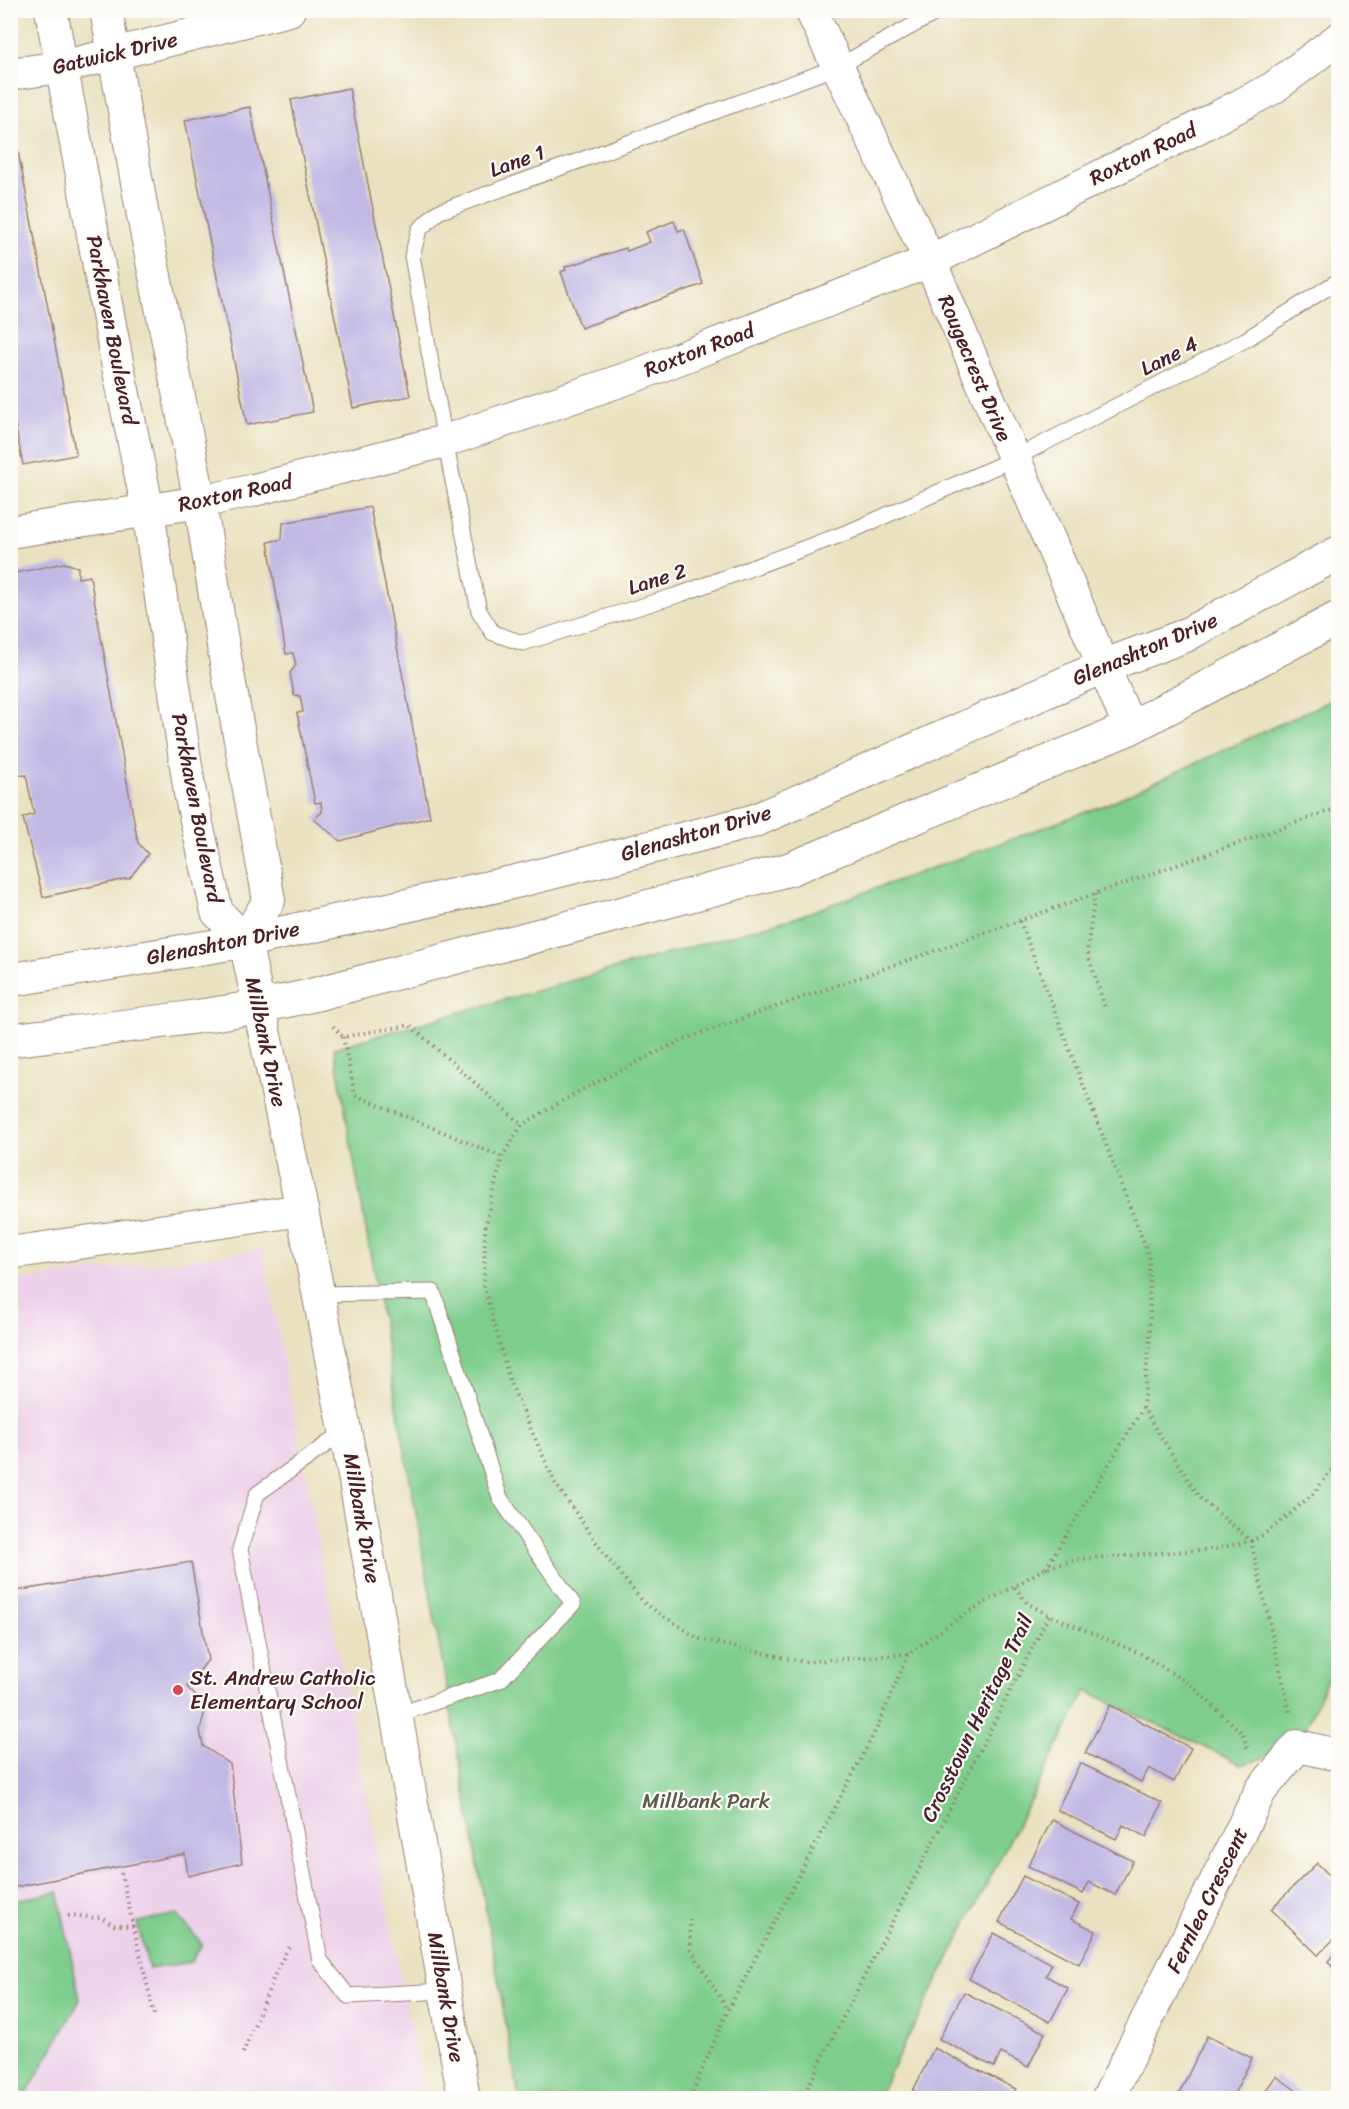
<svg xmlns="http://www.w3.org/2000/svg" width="1349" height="2109" font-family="Sriracha,sans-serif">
  <rect width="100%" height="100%" fill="#fdfcf7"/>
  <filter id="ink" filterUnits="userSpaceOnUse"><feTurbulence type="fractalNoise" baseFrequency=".0167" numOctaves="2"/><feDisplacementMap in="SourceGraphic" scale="12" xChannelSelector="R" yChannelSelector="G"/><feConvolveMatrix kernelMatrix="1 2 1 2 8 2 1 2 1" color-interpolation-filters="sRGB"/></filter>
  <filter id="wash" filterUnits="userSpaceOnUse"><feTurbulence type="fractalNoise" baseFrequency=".008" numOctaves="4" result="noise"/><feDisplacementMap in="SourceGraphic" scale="24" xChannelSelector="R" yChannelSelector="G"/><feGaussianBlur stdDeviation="1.35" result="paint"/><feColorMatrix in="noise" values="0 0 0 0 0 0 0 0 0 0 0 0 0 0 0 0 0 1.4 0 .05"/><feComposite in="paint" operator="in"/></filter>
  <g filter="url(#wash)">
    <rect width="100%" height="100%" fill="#e9e1bf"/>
    <polygon fill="#edd1e9" points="263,1250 424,2098 11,2098 10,1281"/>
    <g fill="#7ecd8d" stroke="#64765c" stroke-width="1.5">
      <polygon points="1338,697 1338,1667 1328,1677 1298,1746 1242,1765 1086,1691 877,2098 519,2098 334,1048 797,917 1105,805"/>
      <polygon points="58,1892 80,2000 24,2098 11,2098 11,1901"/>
      <polygon points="177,1914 202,1944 191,1962 149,1969 137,1922"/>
    </g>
    <g id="blocks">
      <g fill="#c1b8e4">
        <polygon points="349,88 410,396 353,408 291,100"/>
        <polygon points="250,107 313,412 247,425 185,120"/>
        <polygon points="18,151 76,455 23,465 10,399 10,152"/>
        <polygon points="674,221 678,231 684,229 703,284 581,328 561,272 566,270 565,267 626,248 627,251 650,242 646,232"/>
        <polygon points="370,507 430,817 340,841 314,819 322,812 321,802 315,803 297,713 303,712 300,696 294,695 290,673 296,665 293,653 286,654 268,542 282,539 283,523"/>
        <polygon points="64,563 78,567 78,578 90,576 138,843 148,854 130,878 43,897 23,818 34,814 26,775 13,776 10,761 10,574"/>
        <polygon points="191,1562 208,1660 187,1687 206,1707 200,1730 203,1746 230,1764 242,1863 188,1876 185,1854 10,1888 10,1592"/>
        <polygon points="1110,1705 1191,1748 1174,1782 1149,1768 1141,1782 1085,1753"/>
        <polygon points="1080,1763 1162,1803 1146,1837 1123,1825 1116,1839 1057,1810"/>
        <polygon points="1052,1820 1133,1861 1115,1895 1089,1882 1083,1894 1028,1866"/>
        <polygon points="1317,1863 1334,1880 1338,1876 1338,1935 1318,1955 1271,1909"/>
        <polygon points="1023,1876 1079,1904 1071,1919 1096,1931 1079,1964 999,1922"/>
        <polygon points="994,1933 1052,1964 1046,1976 1068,1988 1050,2022 969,1979"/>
        <polygon points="1338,1950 1338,1975 1328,1961"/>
        <polygon points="964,1992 1045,2033 1028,2067 1001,2053 994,2067 939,2039"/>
        <polygon points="1207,2036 1252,2058 1232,2098 1177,2098"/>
        <polygon points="934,2048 1016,2089 1011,2098 917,2098 911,2095"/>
        <polygon points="1276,2076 1307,2098 1260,2098"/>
      </g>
    </g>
  </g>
  <g filter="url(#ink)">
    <use href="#blocks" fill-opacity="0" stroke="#9a8075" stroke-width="1.5"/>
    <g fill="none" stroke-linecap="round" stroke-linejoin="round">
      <defs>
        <g id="service">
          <polyline points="941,10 837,67 438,212 419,230 412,256 445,441 479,611 493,633 523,643 681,594 851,531 1013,459 1052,439 1245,340 1338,281"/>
          <polyline points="318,1294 433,1292 500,1498 573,1604 500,1680 397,1715"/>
          <polyline points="345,1431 257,1494 240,1549 320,1960 348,1996 445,1991"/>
        </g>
        <g id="minor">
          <polyline points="51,10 116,357 148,510 190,793 217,912 245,941"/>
          <polyline points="106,10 143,216 200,502 223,646 269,900 245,941"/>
          <polyline points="811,10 930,261 1130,728"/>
          <polyline points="10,74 62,67 289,10"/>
          <polyline points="10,532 200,502 250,491 445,441 637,375 930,261 1187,133 1273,88 1338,39"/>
          <polyline points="245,941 302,1210 355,1481 464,2098"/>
          <polyline points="10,1253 302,1210"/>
          <polyline points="1108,2098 1261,1790 1298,1746 1338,1755"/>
        </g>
        <g id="tertiary">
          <polyline points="10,980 245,941 518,881 754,821 1104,666 1184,636 1338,553"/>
          <path d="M10 1040C110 1028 211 1018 309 996L790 869 1130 728 1338 618"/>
        </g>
      </defs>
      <use href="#service" stroke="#9a8075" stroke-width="17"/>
      <use href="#minor" stroke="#9a8075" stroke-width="34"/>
      <use href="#tertiary" stroke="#9a8075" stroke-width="35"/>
      <g stroke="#9a8075" stroke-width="4" stroke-dasharray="1.5 4.5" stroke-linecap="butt">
        <polyline points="1095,894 1087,951 1105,1008"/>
        <polyline points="1020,921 1149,1256 1150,1334 1143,1408 1199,1497 1251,1541 1290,1713"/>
        <polyline points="333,1026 343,1037 410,1025 522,1125"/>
        <polyline points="343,1037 355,1095 502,1157"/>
        <polyline points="1046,1568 1143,1408"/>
        <polyline points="1015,1587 1027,1603 1049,1615 1141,1654 1191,1685 1243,1734 1248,1751"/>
        <polyline points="908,1654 804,1662 699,1639 644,1603 608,1559 555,1483 510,1382 484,1286 485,1228 502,1157 522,1125 583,1089 682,1040 1338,808"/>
        <polyline points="121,1873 155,2018"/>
        <path d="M68 1916C80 1914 88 1919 101 1917L114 1925 133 1926"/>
        <polyline points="690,1919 691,1950 728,2010"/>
        <polyline points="243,2053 276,1972 290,1944"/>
        <polyline points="692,2098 693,2091 728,2010 877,1728 908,1654 963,1615 1046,1568 1080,1559 1214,1549 1251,1541 1263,1535 1283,1520 1315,1492 1338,1461"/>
        <polyline points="802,2098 1049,1615"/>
      </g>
      <use href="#service" stroke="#fff" stroke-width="15"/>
      <use href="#minor" stroke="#fff" stroke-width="32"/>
      <use href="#tertiary" stroke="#fff" stroke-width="33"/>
    </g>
  </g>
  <circle fill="#d1495b" stroke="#fdfcf7" stroke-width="2" cx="178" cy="1690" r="6"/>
  <g text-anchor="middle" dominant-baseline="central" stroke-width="4.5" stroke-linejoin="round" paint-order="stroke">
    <g font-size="21" fill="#4a1f2b" stroke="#fdfcf7">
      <text transform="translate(115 53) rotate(-13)">Gatwick Drive</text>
      <text transform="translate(1143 154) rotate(-26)">Roxton Road</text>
      <text transform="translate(517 161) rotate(-20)">Lane 1</text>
      <text transform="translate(112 330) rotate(79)">Parkhaven Boulevard</text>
      <text transform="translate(699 350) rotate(-21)">Roxton Road</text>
      <text transform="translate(1169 356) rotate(-27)">Lane 4</text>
      <text transform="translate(975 368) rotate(67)">Rougecrest Drive</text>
      <text transform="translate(235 493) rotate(-12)">Roxton Road</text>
      <text transform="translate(657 579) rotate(-18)">Lane 2</text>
      <text transform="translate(1145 649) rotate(-23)">Glenashton Drive</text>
      <text transform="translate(197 808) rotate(79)">Parkhaven Boulevard</text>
      <text transform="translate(696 833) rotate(-16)">Glenashton Drive</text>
      <text transform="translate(223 943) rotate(-11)">Glenashton Drive</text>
      <text transform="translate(266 1042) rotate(78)">Millbank Drive</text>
      <text transform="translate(362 1518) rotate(80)">Millbank Drive</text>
      <text transform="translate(977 1718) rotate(-64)">Crosstown Heritage Trail</text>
      <text transform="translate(1207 1900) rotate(-64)">Fernlea Crescent</text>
      <text transform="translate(446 1997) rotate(80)">Millbank Drive</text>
    </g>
    <g font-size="21" fill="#4a1f2b" stroke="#fdfcf7" text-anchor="start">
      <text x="190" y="1678">St. Andrew Catholic<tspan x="190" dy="24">Elementary School</tspan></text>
    </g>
    <g font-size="21" fill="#5c5c4d" stroke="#fdfcf7">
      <text x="706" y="1801">Millbank Park</text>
    </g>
  </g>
  <rect width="1349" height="2109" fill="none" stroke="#fdfcf7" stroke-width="36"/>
</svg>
